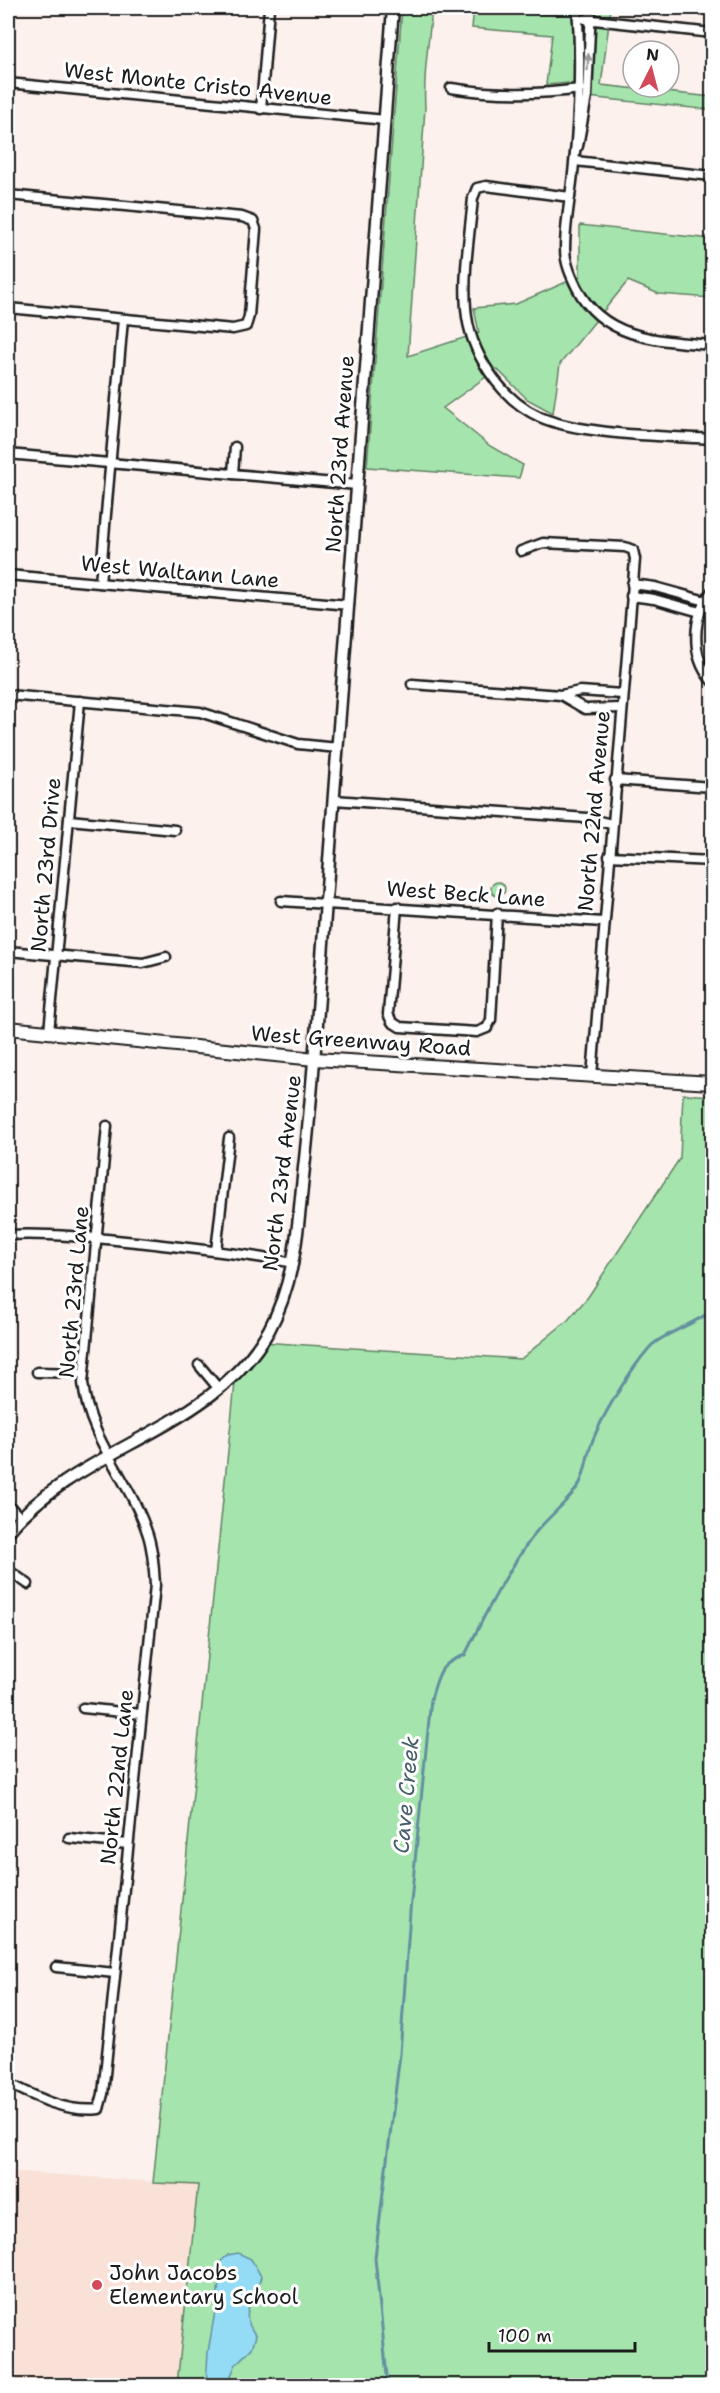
<svg xmlns="http://www.w3.org/2000/svg" width="720" height="2393" font-family="'Shantell Sans',sans-serif">
  <rect width="100%" height="100%" fill="#fcf1ed"/>
  <filter id="ink" filterUnits="userSpaceOnUse"><feTurbulence type="fractalNoise" baseFrequency=".0167" numOctaves="2"/><feDisplacementMap in="SourceGraphic" scale="12" xChannelSelector="R" yChannelSelector="G"/><feConvolveMatrix kernelMatrix="1 2 1 2 8 2 1 2 1" color-interpolation-filters="sRGB"/></filter>
  <g filter="url(#ink)">
    <polygon fill="#f9e1d8" points="8,2171 198,2185 177,2385 8,2385"/>
    <g fill="#a5e5ad" stroke="#608064" stroke-width="1.5">
      <path d="M402 8H432C429 41 423 75 425 108L408 356 479 333 474 308 516 304 580 276V225L712 239V298L659 294 628 281 560 364 553 413 527 399 497 369 443 408 490 446 523 465 519 478 367 467Z"/>
      <polygon points="474,8 557,15 558,8 611,8 601,85 712,97 712,110 568,95 568,83 546,85 552,35 472,28"/>
      <circle cx="498" cy="889" r="7"/>
      <polygon points="683,1094 712,1096 712,2385 177,2385 198,2185 153,2183 236,1373 261,1342 521,1359 568,1320 588,1297 680,1158"/>
    </g>
    <path fill="#94dbf6" stroke="#648f9f" stroke-width="1.5" d="M238 2253 251 2259 261 2276C256 2303 236 2309 256 2336L252 2348 236 2364 227 2385H206L208 2352 218 2294 220 2262 228 2255Z"/>
    <g fill="none" stroke-linecap="round" stroke-linejoin="round">
      <path stroke="#648f9f" stroke-width="3" d="M388 2386 375 2258 400 2054 410 1912 431 1699C439 1674 438 1664 465 1655 486 1612 507 1571 536 1532 549 1516 568 1502 579 1485 586 1472 586 1459 591 1445 601 1417 630 1370 650 1347 660 1335 696 1324 712 1310"/>
      <defs>
        <g id="minor">
          <path d="M577 8C581 54 579 116 574 163 572 191 565 220 565 249 565 263 571 276 577 288 603 340 662 341 712 345"/>
          <polyline points="585,19 712,33"/>
          <polyline points="8,83 385,120"/>
          <path d="M451 88C495 95 537 95 580 89"/>
          <polyline points="261,109 269,8"/>
          <polyline points="578,146 587,96 591,8"/>
          <polyline points="575,161 712,176"/>
          <polyline points="8,195 242,217 253,221 256,229 249,316 246,326 233,329 8,308"/>
          <path d="M570 197 486 186 477 188 473 198C470 233 463 272 466 308 469 351 500 399 540 417 580 435 667 436 712 439"/>
          <polyline points="8,454 357,485"/>
          <polyline points="233,474 235,447"/>
          <polyline points="521,551 543,543 625,547 633,550 635,559 592,1076"/>
          <polyline points="8,575 349,605"/>
          <polyline points="100,583 123,319"/>
          <polyline points="632,584 655,587 706,601"/>
          <path d="M712 591C692 616 690 656 712 681"/>
          <polyline points="631,596 654,599 700,612"/>
          <polyline points="412,684 561,695 580,691 622,694"/>
          <polyline points="8,695 200,712 298,744 338,748"/>
          <polyline points="561,695 585,709 621,708"/>
          <polyline points="615,780 712,787"/>
          <polyline points="334,800 587,818 611,824"/>
          <polyline points="69,820 175,830"/>
          <polyline points="609,856 712,861"/>
          <polyline points="281,901 603,922"/>
          <polyline points="397,907 388,1014 392,1022 400,1027 477,1032 487,1028 491,1020 497,913"/>
          <polyline points="8,951 143,963 166,957"/>
          <polyline points="49,1032 80,701"/>
          <path d="M8 1235C57 1233 106 1239 155 1244 201 1250 247 1254 293 1263"/>
          <polyline points="216,1251 229,1138"/>
          <polyline points="199,1365 219,1389"/>
          <polyline points="37,1372 83,1373"/>
          <polyline points="8,1505 20,1517"/>
          <polyline points="8,1570 28,1584"/>
          <polyline points="83,1708 141,1714"/>
          <polyline points="69,1838 128,1844"/>
          <polyline points="56,1967 115,1973"/>
          <path d="M8 2083C36 2097 66 2113 99 2109L103 2094 155 1585C154 1568 153 1551 148 1535 131 1481 89 1441 83 1383L107 1126"/>
        </g>
        <path id="tertiary" d="M8 1532C79 1445 212 1432 269 1330 298 1277 298 1217 305 1159 314 1073 320 987 326 901 348 603 372 305 393 8"/>
        <polyline id="secondary" points="8,1028 315,1059 712,1083"/>
      </defs>
      <use href="#minor" stroke="#1c1c1c" stroke-width="13"/>
      <use href="#tertiary" stroke="#1c1c1c" stroke-width="15"/>
      <use href="#secondary" stroke="#1c1c1c" stroke-width="16"/>
      <use href="#minor" stroke="#fff" stroke-width="8"/>
      <use href="#tertiary" stroke="#fff" stroke-width="10"/>
      <use href="#secondary" stroke="#fff" stroke-width="12"/>
    </g>
    <defs><path id="oneway-solid" d="M-6-.8H1V-3.2L6.5 0L1 3.2V.8H-6Z" transform="scale(1.5)"/></defs>
    <use fill="#999" href="#oneway-solid" transform="translate(588 62) rotate(-87)"/>
  </g>
  <circle fill="#d1495b" stroke="#fff" stroke-width="2" cx="97" cy="2285" r="6"/>
  <g text-anchor="middle" dominant-baseline="central" stroke-width="6" stroke-linejoin="round" paint-order="stroke">
    <g font-size="21" fill="#1c1c1c" stroke="#fff">
      <text transform="translate(198 84) rotate(6)">West Monte Cristo Avenue</text>
      <text transform="translate(340 454) rotate(-86)">North 23rd Avenue</text>
      <text transform="translate(180 572) rotate(5)">West Waltann Lane</text>
      <text transform="translate(594 811) rotate(-85)">North 22nd Avenue</text>
      <text transform="translate(46 865) rotate(-85)">North 23rd Drive</text>
      <text transform="translate(466 894) rotate(4)">West Beck Lane</text>
      <text transform="translate(361 1041) rotate(4)">West Greenway Road</text>
      <text transform="translate(282 1173) rotate(-83)">North 23rd Avenue</text>
      <text transform="translate(74 1292) rotate(-85)">North 23rd Lane</text>
      <text transform="translate(117 1777) rotate(-84)">North 22nd Lane</text>
    </g>
    <g font-size="21" fill="#1c1c1c" stroke="#fff" text-anchor="start">
      <text x="109" y="2273">John Jacobs<tspan x="109" dy="24">Elementary School</tspan></text>
    </g>
    <g font-size="22" font-style="italic" fill="#465f68" stroke="#fff">
      <text transform="translate(406 1795) rotate(-85)">Cave Creek</text>
    </g>
  </g>
  <rect width="720" height="2393" fill="none" stroke="#fff" stroke-width="30"/>
  <rect x="15" y="15" width="690" height="2363" fill="none" stroke="#1c1c1c" stroke-width="2" filter="url(#ink)"/>
  <g transform="translate(651 69) rotate(6)"><circle r="28" fill="#ffffff" stroke="#a4a4a4" stroke-width="1.5"/>
  <path d="M0-4.5L10 22L0 15L-10 22Z" fill="#d1495b"/>
  <text y="-9" font-size="16" font-weight="bold" text-anchor="middle" fill="#1c1c1c">N</text>
  </g>
  <path d="M489 2342v9h146v-9" fill="none" stroke="#1c1c1c" stroke-width="3"/>
  <text x="498" y="2342" font-size="18" fill="#1c1c1c" stroke="#ffffff" stroke-width="4.5" paint-order="stroke">100 m</text>
</svg>
